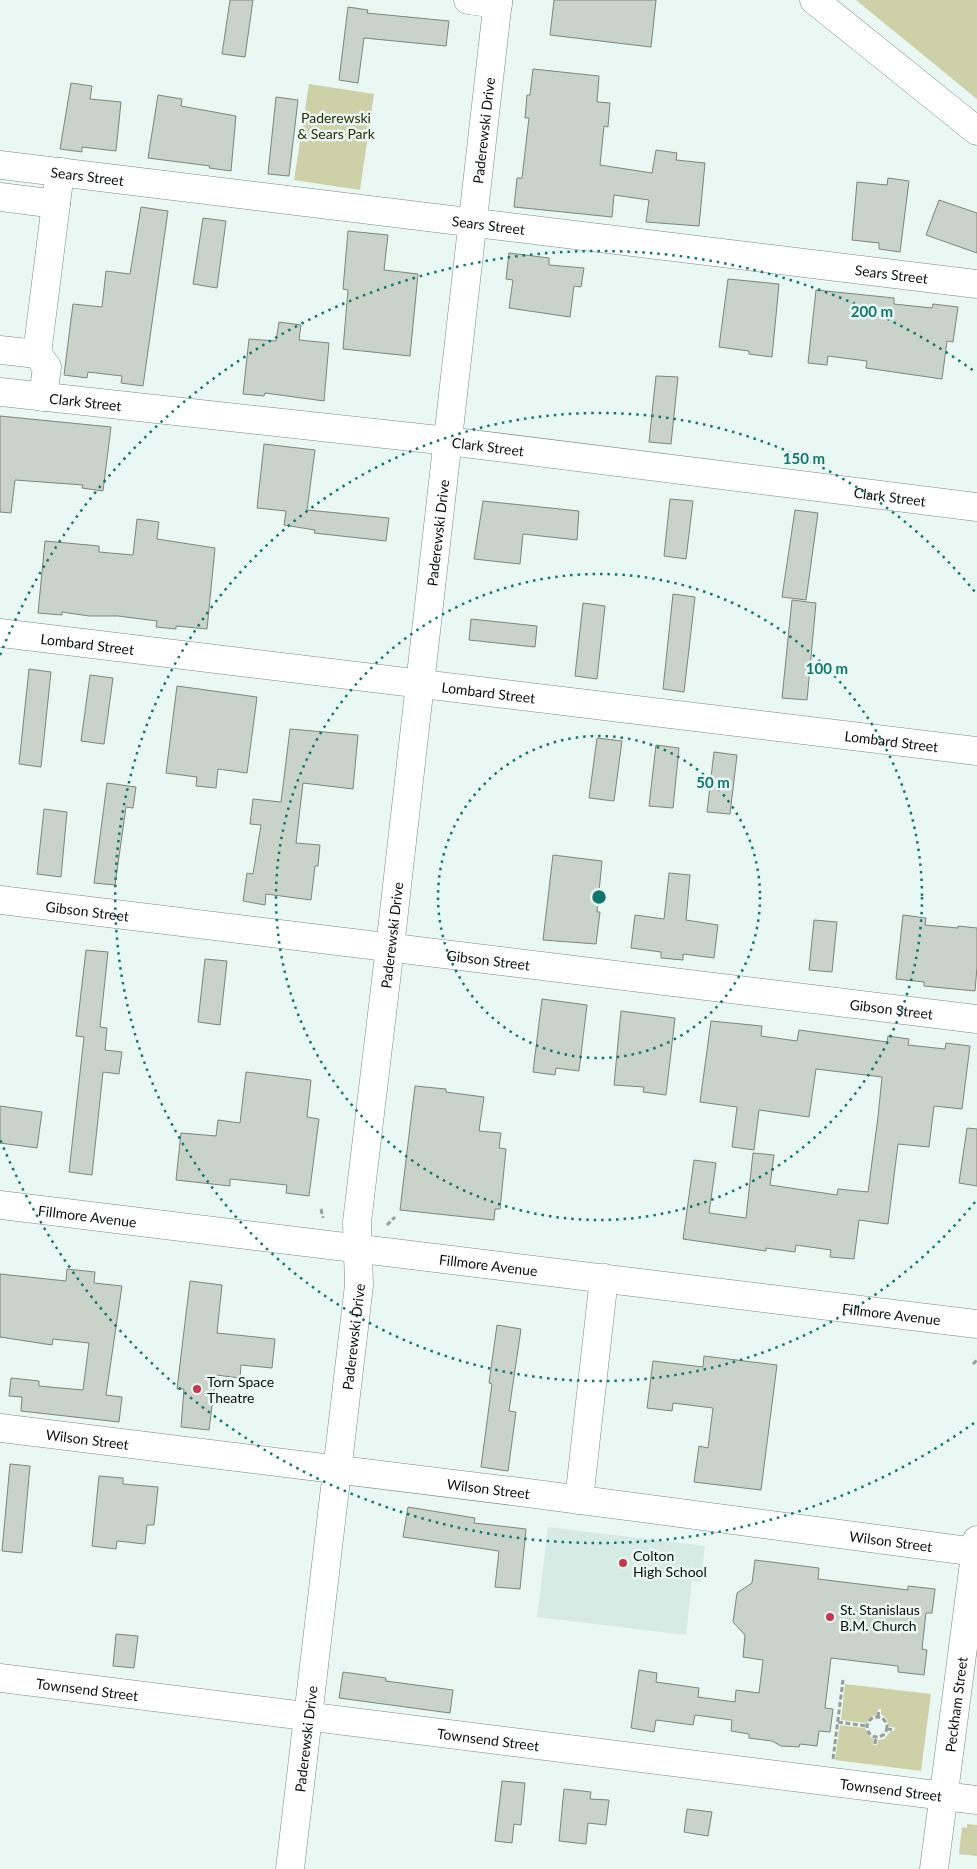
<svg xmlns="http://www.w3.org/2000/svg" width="977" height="1869" font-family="Lato,sans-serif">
  <rect width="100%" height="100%" fill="#eaf8f3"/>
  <polygon fill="#d6ebe4" points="548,1527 705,1546 701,1582 692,1581 686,1635 537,1617"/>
  <g fill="#ced0a7">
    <polygon points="856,0 977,0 977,99"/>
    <polygon points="309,84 374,94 360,190 294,180"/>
    <polygon points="845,1684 931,1694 921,1771 835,1760 840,1725 865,1728 868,1735 874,1739 873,1745 877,1745 878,1740 884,1739 891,1731 895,1731 896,1728 888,1726 887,1719 881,1714 881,1709 878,1709 877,1715 871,1717 866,1723 841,1720"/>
    <polygon points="967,1824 977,1825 977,1856 959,1854 962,1827 967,1828"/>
  </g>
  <g fill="#cad3c9" stroke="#7d857c">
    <polygon points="230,0 253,0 245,57 222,54"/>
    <polygon points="554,0 656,0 651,47 550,35"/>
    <polygon points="348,7 368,10 367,13 449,21 446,46 364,38 358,83 339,80"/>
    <polygon points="533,69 599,76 597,102 610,103 608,127 604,126 600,165 652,173 656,150 677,153 676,160 705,163 699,226 646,222 649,200 614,195 612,217 514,207 517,178 522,178 529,118 525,118 527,95 530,95"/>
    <polygon points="71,83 92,86 90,99 121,102 116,151 82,147 82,152 60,149"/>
    <polygon points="158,95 182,99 181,106 236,116 231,171 209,168 210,166 148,158"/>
    <polygon points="276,97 298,100 289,176 268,174"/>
    <polygon points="888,178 909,181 900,252 879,249 879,243 852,240 857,182 887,185"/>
    <polygon points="939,200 977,213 977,253 926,235"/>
    <polygon points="141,207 168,211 143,386 121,383 122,376 88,372 87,378 64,375 73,304 102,307 106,271 130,274"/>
    <polygon points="203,218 226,221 217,288 193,284"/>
    <polygon points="348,231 388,235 384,270 418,274 410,356 343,349 348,290 343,289"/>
    <polygon points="509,253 549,258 549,265 584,268 581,287 574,286 570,317 509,308 513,280 506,279"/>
    <polygon points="728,279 779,284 772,357 749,354 749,351 719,347"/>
    <polygon points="816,290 894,298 894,304 932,308 933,304 958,307 953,342 947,341 942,379 866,368 867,361 828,356 827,365 808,363"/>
    <polygon points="279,322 301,325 299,340 329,343 324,401 265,393 264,396 243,394 249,339 276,341"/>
    <polygon points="656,376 678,377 671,444 649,442"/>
    <polygon points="0,416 111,427 103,491 82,488 83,485 15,480 11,513 0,512"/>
    <polygon points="264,444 315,450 307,510 389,518 386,541 314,533 315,530 284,525 286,511 257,508"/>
    <polygon points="670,499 693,501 686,559 664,556"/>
    <polygon points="483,501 579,511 577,540 523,534 520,564 474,559"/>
    <polygon points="795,510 818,513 806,600 782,597"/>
    <polygon points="137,519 159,522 157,539 215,548 207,629 176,626 176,629 156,627 157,621 118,616 89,616 62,612 62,615 38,613 45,541 99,546 99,552 133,555"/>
    <polygon points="673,594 695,597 684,692 663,689"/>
    <polygon points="792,600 816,603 807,700 782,698"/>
    <polygon points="583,603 605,606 597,679 575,676"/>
    <polygon points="471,619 537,626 535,647 469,640"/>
    <polygon points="29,669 51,672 41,767 19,764"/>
    <polygon points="90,675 113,678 104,744 81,741"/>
    <polygon points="177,686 257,697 247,773 218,769 216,788 196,786 197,777 166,773"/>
    <polygon points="290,729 358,735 353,789 303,783 296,843 320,845 318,866 315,866 311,900 266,894 265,905 243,901 247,873 253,874 261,825 250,824 253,799 281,802"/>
    <polygon points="597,738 622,741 614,801 589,798"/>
    <polygon points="656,745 679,748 673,808 649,806"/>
    <polygon points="714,752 737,755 730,814 707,812"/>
    <polygon points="107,783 136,787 133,808 126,807 115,885 94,883"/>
    <polygon points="44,809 67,812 61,877 37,874"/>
    <polygon points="553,855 602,861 597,912 600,912 596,944 543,940"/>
    <polygon points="669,873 690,875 686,920 718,925 714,958 683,954 683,960 661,958 661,952 631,948 635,915 664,919"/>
    <polygon points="903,915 926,918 925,925 958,928 958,926 977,928 977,967 975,991 924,986 924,982 896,979"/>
    <polygon points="814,920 837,922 832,972 809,970"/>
    <polygon points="86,950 108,952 100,1027 107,1028 105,1050 122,1052 119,1074 103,1072 92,1175 69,1172 84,1037 76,1036"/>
    <polygon points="205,959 227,961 220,1025 198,1022"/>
    <polygon points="542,999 587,1005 579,1071 556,1068 555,1075 533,1072"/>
    <polygon points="621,1011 675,1018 666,1095 643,1092 644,1087 614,1085"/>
    <polygon points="711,1021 762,1026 761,1036 797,1041 799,1030 887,1042 888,1036 909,1039 908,1045 945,1049 946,1043 970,1046 962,1109 934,1106 929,1147 898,1144 888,1224 859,1220 854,1259 830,1257 831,1250 796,1245 795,1252 766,1248 766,1251 683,1239 694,1160 716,1163 709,1213 746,1218 753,1153 774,1155 770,1185 837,1195 838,1189 868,1192 878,1117 882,1077 816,1069 809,1117 759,1110 754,1150 732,1147 737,1107 700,1102"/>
    <polygon points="246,1072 311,1080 307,1117 319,1119 309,1196 286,1193 287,1185 230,1179 230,1186 176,1180 181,1133 216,1136 218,1120 240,1123"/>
    <polygon points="415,1086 446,1089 446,1092 484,1097 479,1131 501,1133 499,1148 506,1149 500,1209 495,1209 494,1220 400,1210"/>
    <polygon points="0,1106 42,1112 37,1148 0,1143"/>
    <polygon points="967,1128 977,1129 977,1186 959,1183"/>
    <polygon points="67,1269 95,1272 94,1283 122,1286 106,1395 122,1397 119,1422 21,1411 22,1397 9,1396 11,1378 39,1381 39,1386 83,1390 89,1343 53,1339 52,1345 0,1337 0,1274 66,1281"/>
    <polygon points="190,1281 222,1285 217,1333 275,1339 272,1368 241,1365 240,1378 216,1375 209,1430 181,1427 184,1389 177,1389"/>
    <polygon points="497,1325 521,1329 509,1411 516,1412 508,1471 481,1467 492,1384 489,1383"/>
    <polygon points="704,1356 777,1365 761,1490 694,1482 699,1446 708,1448 713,1408 673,1403 672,1411 647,1408 653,1361 703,1367"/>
    <polygon points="10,1464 30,1466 22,1553 2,1551"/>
    <polygon points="99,1476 123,1478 123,1484 158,1487 154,1525 147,1525 145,1544 117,1541 116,1549 92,1546"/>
    <polygon points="408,1507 475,1518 474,1523 526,1529 520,1589 495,1587 499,1551 403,1537"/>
    <polygon points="755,1560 819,1568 818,1579 908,1590 908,1586 935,1589 932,1613 926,1613 922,1649 927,1650 924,1675 898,1672 898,1666 831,1658 825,1708 833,1709 830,1732 819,1731 817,1746 800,1744 799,1747 781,1746 772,1741 749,1738 749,1734 731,1731 732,1720 695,1715 693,1725 656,1720 654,1732 631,1728 639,1670 657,1673 656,1682 699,1688 698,1697 735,1702 736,1690 759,1693 763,1660 743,1657 745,1635 733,1622 737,1593 752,1583"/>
    <polygon points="116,1634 138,1636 134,1668 113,1666"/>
    <polygon points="343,1672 386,1678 386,1681 453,1690 450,1713 339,1698"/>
    <polygon points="502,1781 525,1783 521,1825 514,1824 512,1843 495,1841"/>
    <polygon points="564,1789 591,1792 590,1799 609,1800 606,1825 588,1823 586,1844 559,1841"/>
    <polygon points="687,1809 712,1812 708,1836 684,1832"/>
  </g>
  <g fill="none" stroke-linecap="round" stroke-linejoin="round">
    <defs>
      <g id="minor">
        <polyline points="468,0 498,4"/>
        <polyline points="814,0 977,131"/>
        <path id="s1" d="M0 165 977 284"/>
        <polyline points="0,197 56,204"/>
        <polyline points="0,350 37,354 60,172"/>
        <polyline points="37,354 47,367 43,397"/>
        <path id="s2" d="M0 392 448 441 977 507"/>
        <path id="s3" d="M0 633 977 751"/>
        <path id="s4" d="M0 900 977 1019"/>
        <path id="s5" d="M0 1205 977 1324"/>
        <path id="s6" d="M0 1428 520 1492 977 1552"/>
        <polyline points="579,1500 604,1278"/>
        <path id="s7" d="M0 1678 977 1800"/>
        <path id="s8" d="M290 1869 359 1285 357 1222 390 947 498 0"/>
        <path id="s9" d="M934 1869 977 1540"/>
      </g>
    </defs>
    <use href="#minor" stroke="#7b8883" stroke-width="29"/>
    <g stroke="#959f9c" stroke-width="3" stroke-dasharray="5 2.5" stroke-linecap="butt">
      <polyline points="321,1209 323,1218"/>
      <polyline points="387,1225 395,1217"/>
      <polyline points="973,1364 977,1360"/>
      <polyline points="878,1717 879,1710"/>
      <circle cx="877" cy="1727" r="10"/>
      <polyline points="838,1722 867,1726"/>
      <polyline points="887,1729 895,1730"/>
      <polyline points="875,1744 876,1737"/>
      <polyline points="833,1759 843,1680"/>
    </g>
    <use href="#minor" stroke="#fff" stroke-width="28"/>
  </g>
  <g fill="none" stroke="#0f766e" stroke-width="2.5" stroke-dasharray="2.5 5">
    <circle cx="599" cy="897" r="161"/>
    <circle cx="599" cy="897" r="323"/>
    <path d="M975 1202A484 484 0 1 1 975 592"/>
    <path d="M974 1423A646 646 0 0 1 0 1139M0 655A646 646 0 0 1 974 371"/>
  </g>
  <g fill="#c6364f" stroke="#eaf8f3" stroke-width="2">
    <circle cx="197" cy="1389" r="5"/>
    <circle cx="623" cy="1563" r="5"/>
    <circle cx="830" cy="1617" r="5"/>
  </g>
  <g text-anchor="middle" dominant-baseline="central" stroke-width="5" stroke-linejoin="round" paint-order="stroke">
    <g font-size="14" fill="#2d2d06" stroke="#eaf8f3">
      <text x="336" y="117">Paderewski<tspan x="336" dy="16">&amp; Sears Park</tspan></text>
    </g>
    <g font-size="14" fill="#0a0e0d" stroke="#eaf8f3">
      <text stroke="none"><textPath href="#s8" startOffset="1750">Paderewski Drive</textPath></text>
      <text stroke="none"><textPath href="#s1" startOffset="88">Sears Street</textPath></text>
      <text stroke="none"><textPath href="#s1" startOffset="492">Sears Street</textPath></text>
      <text stroke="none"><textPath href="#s1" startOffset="898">Sears Street</textPath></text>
      <text stroke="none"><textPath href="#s2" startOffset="86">Clark Street</textPath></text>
      <text stroke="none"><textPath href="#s2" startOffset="491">Clark Street</textPath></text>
      <text stroke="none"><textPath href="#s2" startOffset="896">Clark Street</textPath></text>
      <text stroke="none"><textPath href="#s8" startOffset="1345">Paderewski Drive</textPath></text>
      <text stroke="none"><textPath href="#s3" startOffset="88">Lombard Street</textPath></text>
      <text stroke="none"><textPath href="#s3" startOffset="492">Lombard Street</textPath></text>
      <text stroke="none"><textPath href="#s3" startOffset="898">Lombard Street</textPath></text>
      <text stroke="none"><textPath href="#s4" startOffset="88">Gibson Street</textPath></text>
      <text stroke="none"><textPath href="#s8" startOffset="940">Paderewski Drive</textPath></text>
      <text stroke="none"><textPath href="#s4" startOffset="492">Gibson Street</textPath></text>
      <text stroke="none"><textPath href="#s4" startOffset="898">Gibson Street</textPath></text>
      <text stroke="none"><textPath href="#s5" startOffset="88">Fillmore Avenue</textPath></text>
      <text stroke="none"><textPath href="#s5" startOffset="492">Fillmore Avenue</textPath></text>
      <text stroke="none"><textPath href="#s5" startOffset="898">Fillmore Avenue</textPath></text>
      <text stroke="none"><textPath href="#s8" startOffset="536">Paderewski Drive</textPath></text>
      <text stroke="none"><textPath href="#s6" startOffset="88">Wilson Street</textPath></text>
      <text stroke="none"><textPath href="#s6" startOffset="492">Wilson Street</textPath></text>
      <text stroke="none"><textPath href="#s6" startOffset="898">Wilson Street</textPath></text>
      <text stroke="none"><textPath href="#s7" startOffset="88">Townsend Street</textPath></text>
      <text stroke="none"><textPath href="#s9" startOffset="166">Peckham Street</textPath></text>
      <text stroke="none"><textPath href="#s7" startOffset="492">Townsend Street</textPath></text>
      <text stroke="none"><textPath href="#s8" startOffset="131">Paderewski Drive</textPath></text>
      <text stroke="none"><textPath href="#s7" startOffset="898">Townsend Street</textPath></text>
    </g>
    <g font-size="14" fill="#0a0e0d" stroke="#eaf8f3" text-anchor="start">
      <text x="207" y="1381">Torn Space<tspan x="207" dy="16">Theatre</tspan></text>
      <text x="633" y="1555">Colton<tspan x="633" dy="16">High School</tspan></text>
      <text x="840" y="1609">St. Stanislaus<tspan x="840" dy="16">B.M. Church</tspan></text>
    </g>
  </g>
  <circle cx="599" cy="897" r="8" fill="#0f766e" stroke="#eaf8f3" stroke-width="2.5"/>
  <g font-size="15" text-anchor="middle" font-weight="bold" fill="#0f766e" stroke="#eaf8f3" stroke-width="5" stroke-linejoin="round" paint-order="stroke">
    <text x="872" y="317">200 m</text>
    <text x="804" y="464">150 m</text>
    <text x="827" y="674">100 m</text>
    <text x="713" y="788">50 m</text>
  </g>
</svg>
